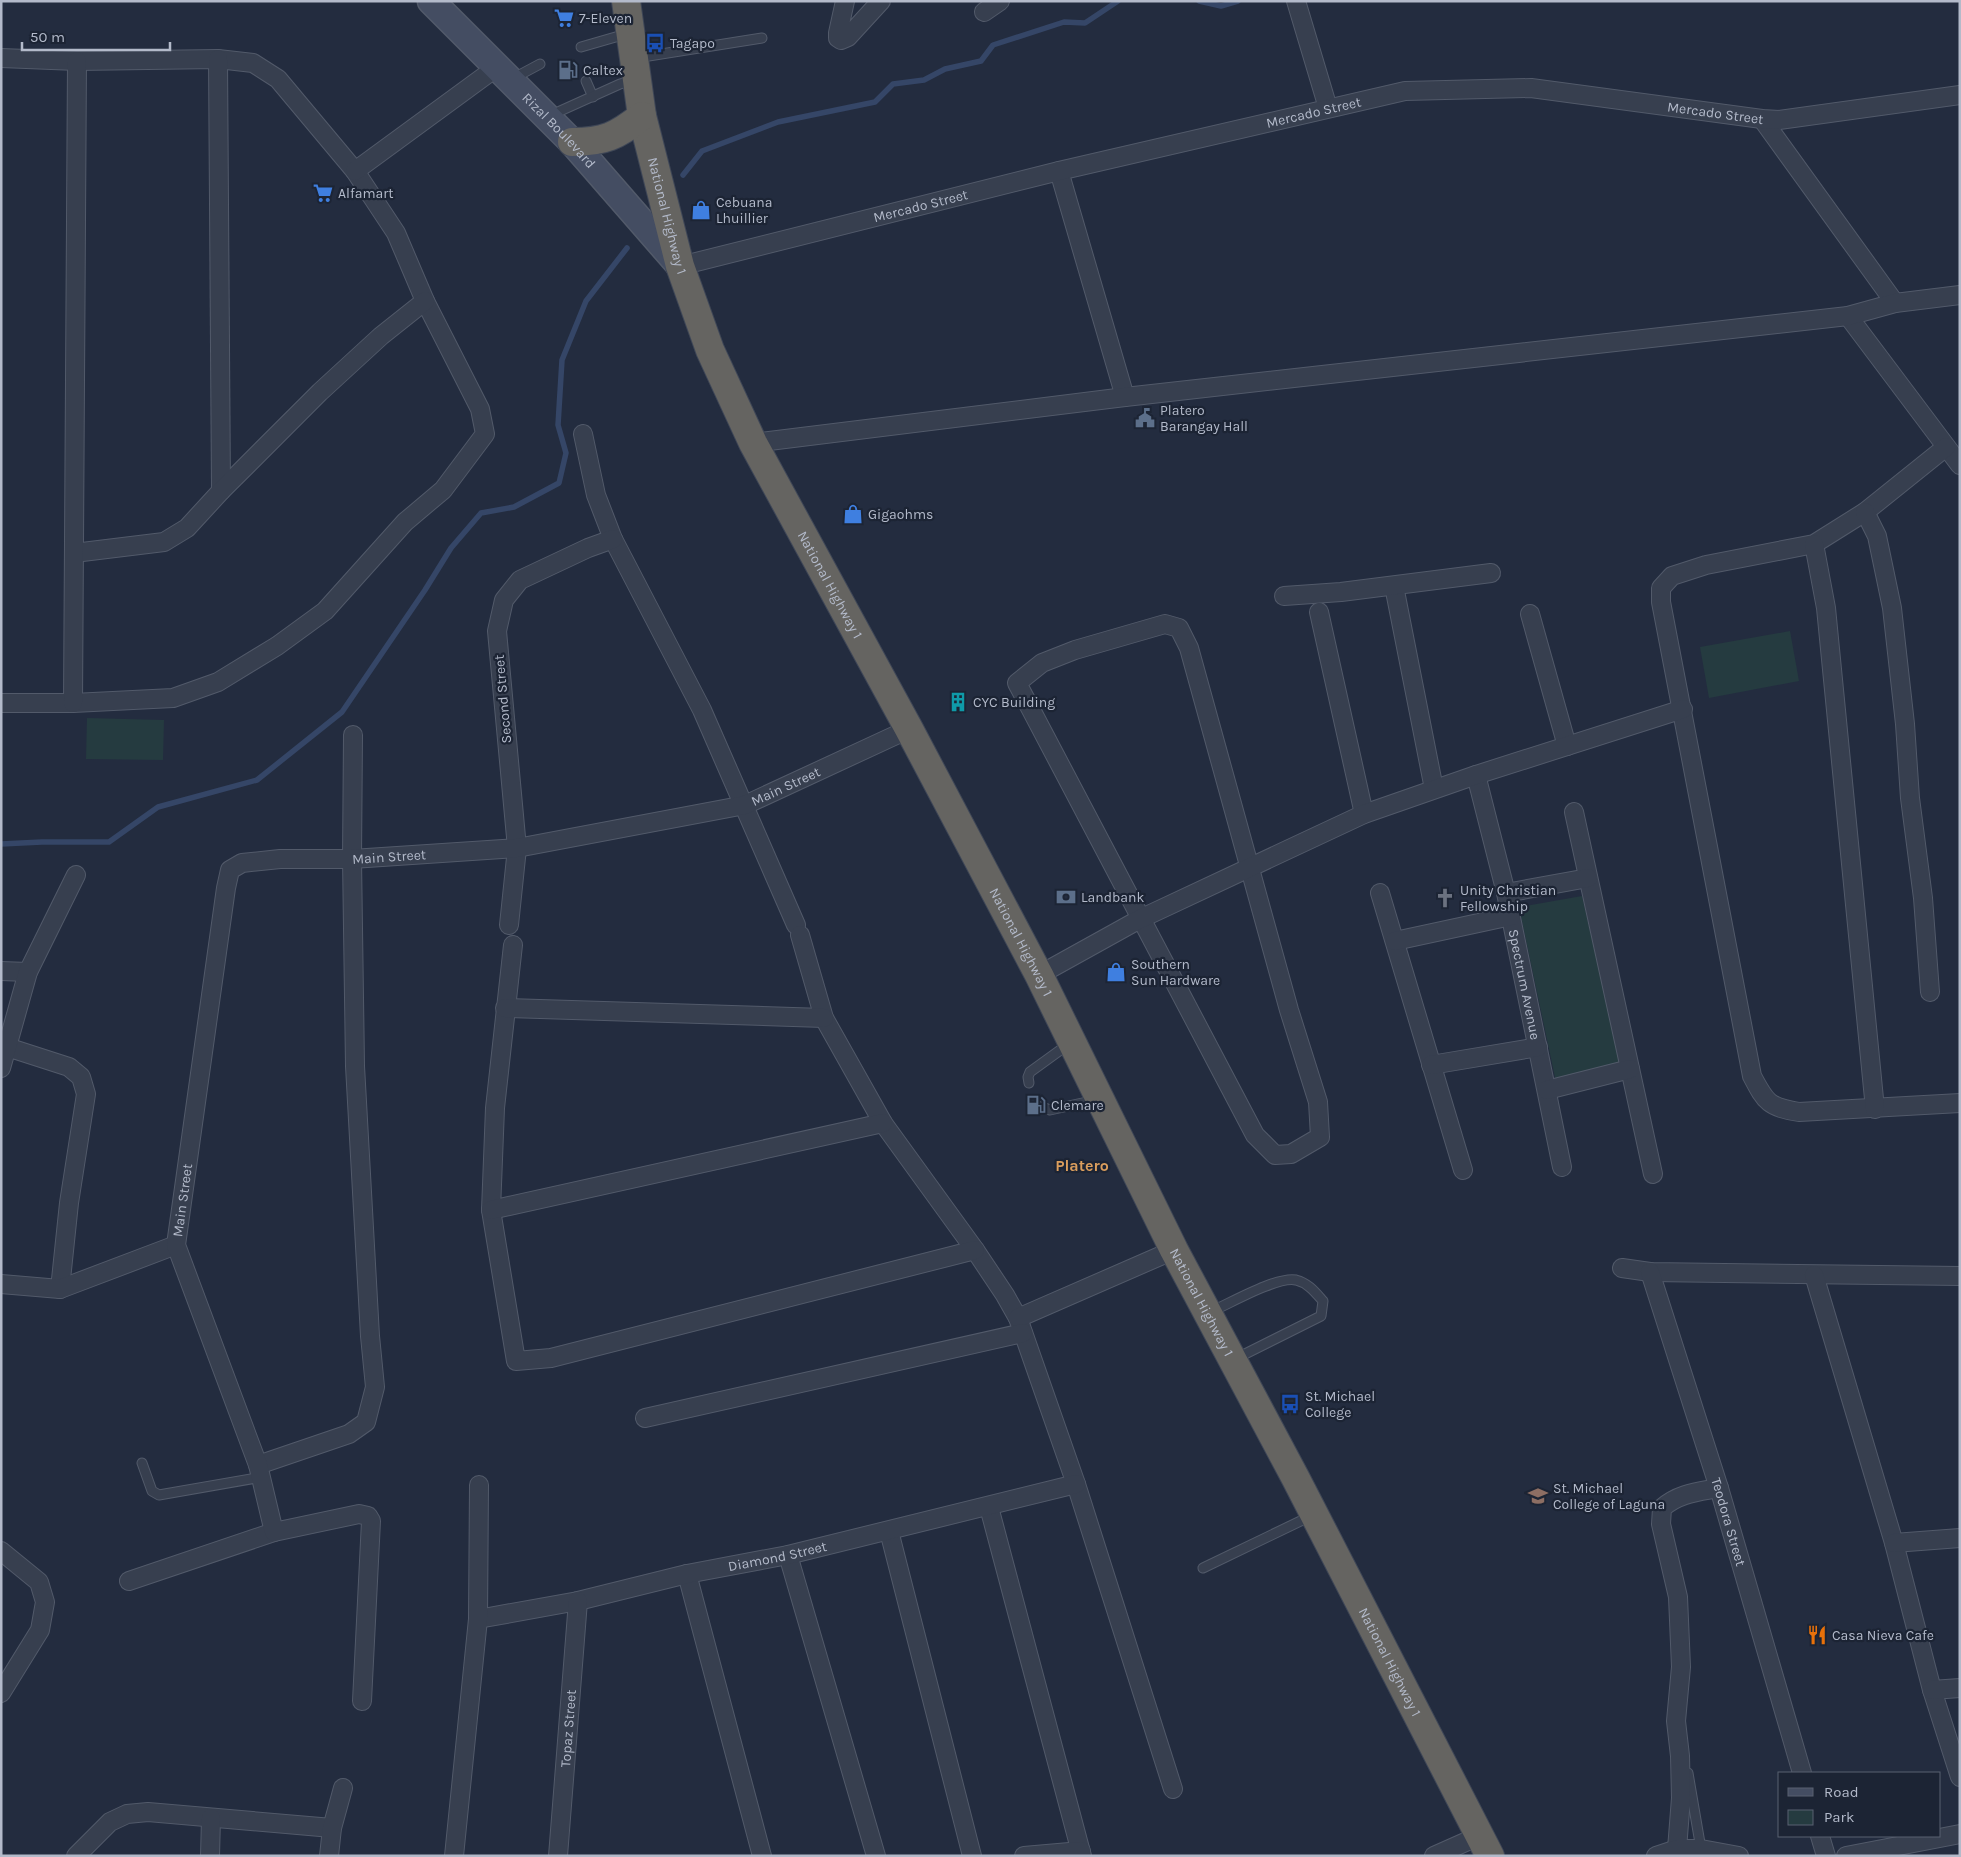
<svg xmlns="http://www.w3.org/2000/svg" width="1961" height="1857" font-family="Karla,sans-serif">
  <rect width="100%" height="100%" fill="#232c3f"/>
  <g fill="#253b40">
    <polygon points="1790,631 1799,681 1709,698 1700,647"/>
    <polygon points="87,718 164,720 163,760 86,759"/>
    <polygon points="1582,896 1622,1068 1556,1082 1519,907"/>
  </g>
  <g fill="none" stroke-linecap="round" stroke-linejoin="round">
    <g stroke="#354667" stroke-width="5.5">
      <polyline points="1199,1 1221,6 1238,1"/>
      <polyline points="683,175 702,151 778,122 875,102 893,84 924,80 945,69 981,61 993,45 1064,22 1085,23 1118,1"/>
      <polyline points="1,844 42,842 109,842 158,807 257,780 342,712 425,590 451,548 481,513 514,507 559,483 566,453 558,425 562,360 586,301 627,248"/>
    </g>
    <defs>
      <g id="service">
        <polyline points="581,47 626,34"/>
        <polyline points="636,58 762,38"/>
        <polyline points="512,79 540,64"/>
        <polyline points="586,81 593,97"/>
        <polyline points="549,116 620,84 634,80"/>
        <polyline points="1029,1083 1028,1077 1030,1072 1070,1043"/>
        <polyline points="1039,1106 1050,1110 1096,1100"/>
        <path d="M1210 1312C1229 1304 1277 1276 1296 1280 1308 1283 1315 1292 1323 1301L1321 1316 1235 1359"/>
        <polyline points="142,1463 152,1491 159,1495 262,1477"/>
        <polyline points="1203,1568 1313,1515"/>
        <polyline points="1688,1773 1701,1849"/>
      </g>
      <g id="minor">
        <polyline points="845,1 838,33 838,38 841,40 848,37 881,1"/>
        <polyline points="1296,1 1328,108"/>
        <polyline points="984,12 1000,1"/>
        <polyline points="1,58 77,61 218,59 253,63 278,79 355,171 396,233 425,301 480,409 485,434 443,490 405,522 325,611 277,646 218,682 173,698 73,703 1,703"/>
        <polyline points="218,59 221,491"/>
        <polyline points="1762,119 1895,303"/>
        <polyline points="355,171 497,67"/>
        <polyline points="1059,171 1125,397"/>
        <path id="s1" d="M680 266 1059 171 1405 91 1531 88 1762 119 1779 120 1960 95"/>
        <polyline points="1848,316 1960,465"/>
        <polyline points="583,434 596,495 613,539 702,710 796,925"/>
        <polyline points="753,443 1125,397 1848,316 1895,303 1960,295"/>
        <path d="M1946 447 1865 512 1814 544 1706 565 1672 576 1661 588V602L1752 1076C1766 1103 1769 1107 1799 1112L1960 1103"/>
        <polyline points="1865,512 1877,536 1892,608 1905,724 1910,798 1923,898 1930,992"/>
        <polyline points="1814,544 1826,608 1875,1109"/>
        <polyline points="74,553 164,542 187,528 221,491 320,392 381,336 425,301"/>
        <polyline points="1394,586 1434,789"/>
        <polyline points="1284,596 1341,592 1491,573"/>
        <polyline points="1319,612 1364,814"/>
        <polyline points="1530,614 1567,746"/>
        <polygon points="1165,624 1179,628 1189,648 1289,1010 1318,1102 1320,1137 1291,1154 1275,1155 1255,1135 1017,683 1042,663 1075,650"/>
        <polyline points="73,703 77,61"/>
        <path id="s2" d="M1476 775 1506 893 1562 1167"/>
        <polyline points="1574,812 1653,1174"/>
        <polyline points="1380,893 1463,1170"/>
        <polyline points="1506,893 1588,878"/>
        <polyline points="509,925 517,848 497,631 504,600 520,580 588,548 613,539"/>
        <polyline points="800,935 824,1018 883,1123 975,1250 1005,1295 1018,1318 1076,1484 1173,1789"/>
        <polyline points="1395,941 1511,916"/>
        <polyline points="513,945 495,1108 491,1210 516,1361 551,1358 975,1250"/>
        <polyline points="1,971 28,972"/>
        <polyline points="1039,975 1140,919 1364,814 1476,775 1683,709"/>
        <polyline points="505,1008 824,1018"/>
        <polyline points="7,1047 69,1067 81,1077 86,1094 69,1203 60,1289"/>
        <polyline points="1431,1065 1538,1047"/>
        <polyline points="1,1068 28,972 76,875"/>
        <polyline points="1547,1090 1630,1069"/>
        <polyline points="491,1210 883,1123"/>
        <polyline points="1622,1268 1650,1272 1960,1276"/>
        <path id="s3" d="M1650 1272 1719 1488 1802 1773"/>
        <polyline points="1814,1275 1894,1543 1932,1690 1960,1777"/>
        <polyline points="1,1284 60,1289 176,1245"/>
        <polyline points="1018,1318 1174,1250"/>
        <polyline points="645,1418 1023,1333"/>
        <polyline points="258,1465 349,1434 366,1422 375,1387 370,1336 355,1066 352,859 353,735"/>
        <polyline points="989,1507 1082,1856"/>
        <polyline points="889,1531 972,1856"/>
        <polyline points="1894,1543 1960,1538"/>
        <polyline points="1,1551 39,1582 45,1602 40,1630 1,1693"/>
        <polyline points="788,1555 876,1856"/>
        <polyline points="687,1574 762,1856"/>
        <polyline points="129,1581 274,1532"/>
        <path id="s4" d="M478 1619 578 1601 687 1574 788 1555 1076 1484"/>
        <polyline points="1932,1690 1960,1688"/>
        <path id="s5" d="M362 1701 371 1521 368 1516 359 1514 274 1532 258 1465 176 1245 226 888 230 870 242 863 280 859H352L517 848 745 805 909 729"/>
        <polyline points="1820,1836 1826,1856"/>
        <path d="M1677 1849 1681 1798 1680 1756 1676 1721 1681 1667 1678 1597 1661 1524 1662 1508C1679 1493 1698 1492 1719 1488"/>
        <polyline points="76,1856 110,1822 127,1814 148,1812 332,1828"/>
        <polyline points="210,1856 211,1818"/>
        <polyline points="329,1856 332,1828 343,1788"/>
        <polyline points="454,1856 478,1619 479,1485"/>
        <path id="s6" d="M558 1856 578 1601"/>
        <polyline points="1024,1856 1081,1851"/>
        <polyline points="1434,1856 1479,1836"/>
        <polyline points="1656,1856 1677,1849 1701,1849 1739,1856"/>
        <polyline points="1846,1856 1960,1834"/>
      </g>
      <g id="secondary">
        <path id="s7" d="M431 1 572 142 680 266"/>
      </g>
      <g id="trunk">
        <path id="s8" d="M626 1 642 116 680 266 710 350 753 443 909 729 1039 975 1174 1250 1296 1479 1490 1856"/>
        <path d="M572 142C604 142 617 136 642 116"/>
      </g>
    </defs>
    <use href="#service" stroke="#525a6a" stroke-width="11"/>
    <use href="#minor" stroke="#525a6a" stroke-width="20"/>
    <use href="#secondary" stroke="#525a6a" stroke-width="29"/>
    <use href="#trunk" stroke="#3f4757" stroke-width="30"/>
    <use href="#service" stroke="#373f4f" stroke-width="9"/>
    <use href="#minor" stroke="#373f4f" stroke-width="18"/>
    <use href="#secondary" stroke="#444d62" stroke-width="26"/>
    <use href="#trunk" stroke="#656461" stroke-width="28"/>
  </g>
  <defs>
    <symbol id="supermarket-bare" viewBox="-9 -9 18 18"><path d="M-6-5.5h2.5l.6 2H6L4.5 2H-2.5L-4.4-4H-6ZM-1.5 3.2a1.3 1.3 0 1 0 .1 0ZM3 3.2a1.3 1.3 0 1 0 .1 0Z" fill="#3f7fe0" stroke="#1c2434" stroke-width="2.5" paint-order="stroke"/></symbol>
    <symbol id="bus-bare" viewBox="-9 -9 18 18"><path d="M-5-6H5V4H4V6H2V4H-2V6H-4V4H-5ZM-3.5-4V0h7V-4ZM-3.5 1.2v1.5H-2V1.2ZM2 1.2v1.5H3.5V1.2Z" fill="#1a4fb4" stroke="#1c2434" stroke-width="2.5" paint-order="stroke"/></symbol>
    <symbol id="fuel-bare" viewBox="-9 -9 18 18"><path d="M-5.5-6h7V0h2V4h1.3V-2.5L3-4.5l.8-.8L6-3V5H2.5V1h-1V6h-7ZM-4.2-4.7v3.2H.2V-4.7Z" fill="#5c6f8a" stroke="#1c2434" stroke-width="2.5" paint-order="stroke"/></symbol>
    <symbol id="shop-bare" viewBox="-9 -9 18 18"><path d="M-5-2.5h2.3a2.7 3.5 0 0 1 5.4 0H5L5.5 6h-11ZM-1.5-2.5h3a1.5 2.3 0 0 0-3 0Z" fill="#3f7fe0" stroke="#1c2434" stroke-width="2.5" paint-order="stroke"/></symbol>
    <symbol id="civic-bare" viewBox="-9 -9 18 18"><path d="M-.6-6.5H3V-4.5H.6V-3L4-1V1h2V6H-6V1h2V-1L-.6-3ZM-1.2 2.5V6h2.4V2.5Z" fill="#5c6f8a" stroke="#1c2434" stroke-width="2.5" paint-order="stroke"/></symbol>
    <symbol id="building-bare" viewBox="-9 -9 18 18"><path d="M-4-6H4V6H1V3H-1V6H-4ZM-2.5-4.3h1.7v1.8h-1.7ZM.8-4.3h1.7v1.8H.8ZM-2.5-1h1.7V.8h-1.7ZM.8-1h1.7V.8H.8Z" fill="#0f9aa8" stroke="#1c2434" stroke-width="2.5" paint-order="stroke"/></symbol>
    <symbol id="bank-bare" viewBox="-9 -9 18 18"><path d="M-6-4H6V4H-6ZM0-2.3a2.3 2.3 0 1 0 0 4.6a2.3 2.3 0 1 0 0-4.6Z" fill="#5c6f8a" stroke="#1c2434" stroke-width="2.5" paint-order="stroke"/></symbol>
    <symbol id="church-bare" viewBox="-9 -9 18 18"><path d="M-1.2-6h2.4v3.5h3.3v2.4h-3.3V6h-2.4V-.1h-3.3v-2.4h3.3Z" fill="#6b7280" stroke="#1c2434" stroke-width="2.5" paint-order="stroke"/></symbol>
    <symbol id="university-bare" viewBox="-9 -9 18 18"><path d="M0-5L7-2L0 1L-7-2ZM-4 1L0 2.5L4 1V4Q0 6-4 4Z" fill="#8d6e63" stroke="#1c2434" stroke-width="2.5" paint-order="stroke"/></symbol>
    <symbol id="restaurant-bare" viewBox="-9 -9 18 18"><path d="M-5-6h1v4h1v-4h1v4h1v-4h1v5L-1.5 .5V6h-2V.5L-5-1ZM5-6V6H3V1.5H1.5Q1.5-4 5-6Z" fill="#e8710a" stroke="#1c2434" stroke-width="2.5" paint-order="stroke"/></symbol>
  </defs>
  <g fill-rule="evenodd">
    <use href="#supermarket-bare" x="550" y="4" width="28" height="28"/>
    <use href="#bus-bare" x="641" y="29" width="28" height="28"/>
    <use href="#fuel-bare" x="554" y="56" width="28" height="28"/>
    <use href="#supermarket-bare" x="309" y="179" width="28" height="28"/>
    <use href="#shop-bare" x="687" y="196" width="28" height="28"/>
    <use href="#civic-bare" x="1131" y="404" width="28" height="28"/>
    <use href="#shop-bare" x="839" y="500" width="28" height="28"/>
    <use href="#building-bare" x="944" y="688" width="28" height="28"/>
    <use href="#bank-bare" x="1052" y="883" width="28" height="28"/>
    <use href="#church-bare" x="1431" y="884" width="28" height="28"/>
    <use href="#shop-bare" x="1102" y="958" width="28" height="28"/>
    <use href="#fuel-bare" x="1022" y="1091" width="28" height="28"/>
    <use href="#bus-bare" x="1276" y="1390" width="28" height="28"/>
    <use href="#university-bare" x="1524" y="1482" width="28" height="28"/>
    <use href="#restaurant-bare" x="1803" y="1621" width="28" height="28"/>
  </g>
  <g text-anchor="middle" dominant-baseline="central" stroke-width="4.5" stroke-linejoin="round" paint-order="stroke">
    <g font-size="14" fill="#b3baca" stroke="#1c2434" text-anchor="start">
      <text x="579" y="18">7-Eleven</text>
      <text x="670" y="43">Tagapo</text>
      <text x="583" y="70">Caltex</text>
      <text x="338" y="193">Alfamart</text>
      <text x="716" y="202">Cebuana<tspan x="716" dy="16">Lhuillier</tspan></text>
      <text x="1160" y="410">Platero<tspan x="1160" dy="16">Barangay Hall</tspan></text>
      <text x="868" y="514">Gigaohms</text>
      <text x="973" y="702">CYC Building</text>
      <text x="1460" y="890">Unity Christian<tspan x="1460" dy="16">Fellowship</tspan></text>
      <text x="1081" y="897">Landbank</text>
      <text x="1131" y="964">Southern<tspan x="1131" dy="16">Sun Hardware</tspan></text>
      <text x="1051" y="1105">Clemare</text>
      <text x="1305" y="1396">St. Michael<tspan x="1305" dy="16">College</tspan></text>
      <text x="1553" y="1488">St. Michael<tspan x="1553" dy="16">College of Laguna</tspan></text>
      <text x="1832" y="1635">Casa Nieva Cafe</text>
    </g>
    <g font-size="14" fill="#b3baca" stroke="#1c2434">
      <text stroke="none"><textPath href="#s1" startOffset="652">Mercado Street</textPath></text>
      <text stroke="none"><textPath href="#s1" startOffset="1058">Mercado Street</textPath></text>
      <text stroke="none"><textPath href="#s7" startOffset="182">Rizal Boulevard</textPath></text>
      <text stroke="none"><textPath href="#s1" startOffset="248">Mercado Street</textPath></text>
      <text stroke="none"><textPath href="#s8" startOffset="219">National Highway 1</textPath></text>
      <text stroke="none"><textPath href="#s8" startOffset="624">National Highway 1</textPath></text>
      <text transform="translate(503 699) rotate(-95)">Second Street</text>
      <text stroke="none"><textPath href="#s5" startOffset="1531">Main Street</textPath></text>
      <text stroke="none"><textPath href="#s5" startOffset="1126">Main Street</textPath></text>
      <text stroke="none"><textPath href="#s8" startOffset="1029">National Highway 1</textPath></text>
      <text stroke="none"><textPath href="#s2" startOffset="215">Spectrum Avenue</textPath></text>
      <text stroke="none"><textPath href="#s5" startOffset="631">Main Street</textPath></text>
      <text stroke="none"><textPath href="#s8" startOffset="1432">National Highway 1</textPath></text>
      <text stroke="none"><textPath href="#s3" startOffset="262">Teodora Street</textPath></text>
      <text stroke="none"><textPath href="#s4" startOffset="306">Diamond Street</textPath></text>
      <text stroke="none"><textPath href="#s8" startOffset="1838">National Highway 1</textPath></text>
      <text stroke="none"><textPath href="#s6" startOffset="128">Topaz Street</textPath></text>
    </g>
    <g font-size="16" font-weight="bold" fill="#db9e5d" stroke="#1c2434">
      <text x="1082" y="1165">Platero</text>
    </g>
  </g>
  <rect width="1961" height="1857" fill="none" stroke="#b3baca" stroke-width="5"/>
  <rect x="1778" y="1772" width="162" height="65" fill="#1c2434" stroke="#586070"/>
  <rect x="1788" y="1788" width="25" height="8" fill="#444d62" stroke="#586070"/>
  <text x="1824" y="1797" font-size="15" fill="#b3baca">Road</text>
  <rect x="1788" y="1810" width="25" height="15" fill="#253b40" stroke="#586070"/>
  <text x="1824" y="1822" font-size="15" fill="#b3baca">Park</text>
  <path d="M22 42v8h148v-8" fill="none" stroke="#b3baca" stroke-width="2.5"/>
  <text x="30" y="42" font-size="15" fill="#b3baca" stroke="#1c2434" stroke-width="4" paint-order="stroke">50 m</text>
</svg>
